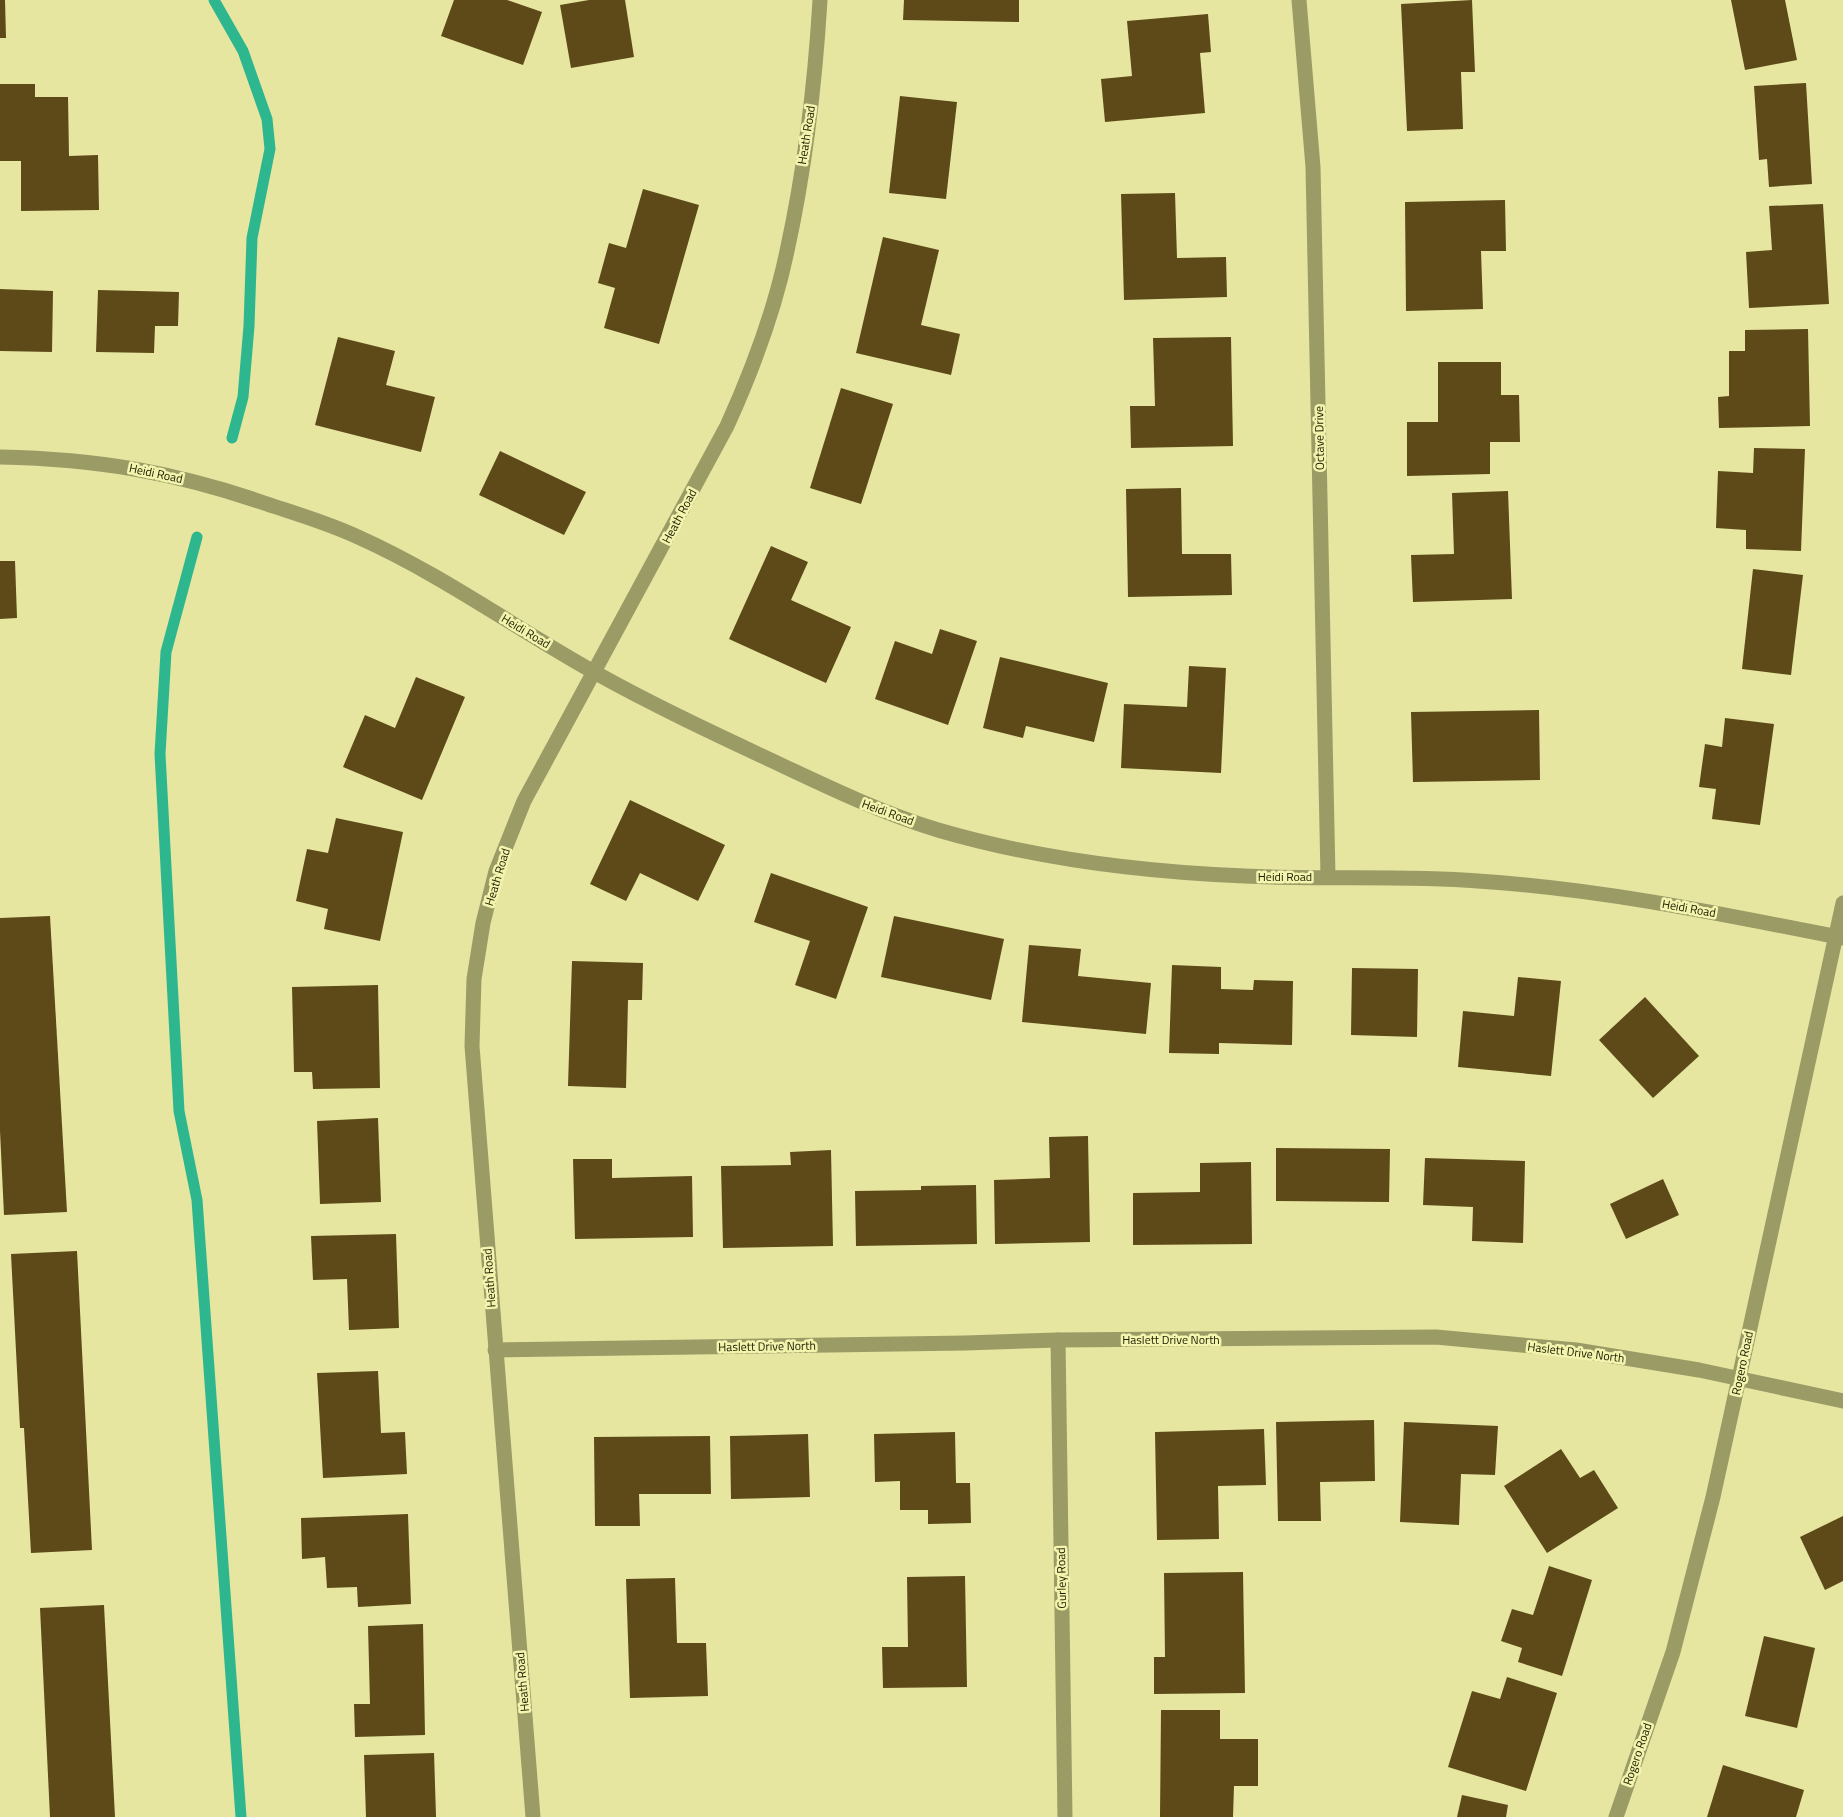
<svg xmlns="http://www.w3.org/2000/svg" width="1843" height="1817" font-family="'Titillium Web',sans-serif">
  <rect width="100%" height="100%" fill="#e6e6a1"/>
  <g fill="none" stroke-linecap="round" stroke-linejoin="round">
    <g stroke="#2eb78f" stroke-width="11">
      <polyline points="214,0 243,51 267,119 270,149 252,238 249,326 243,397 232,438"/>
      <polyline points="197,537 166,652 160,754 179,1111 197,1200 241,1817"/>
    </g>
  </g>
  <g fill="#5d4a18">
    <polygon points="0,0 5,0 6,38 0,38"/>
    <polygon points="454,0 507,0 542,12 523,65 441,36"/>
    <polygon points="589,0 625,0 634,57 571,68 560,5"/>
    <polygon points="904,0 1019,0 1019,22 903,20"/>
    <polygon points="1472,0 1475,72 1461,72 1463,129 1407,131 1401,4"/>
    <polygon points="1731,0 1785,0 1797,60 1745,70"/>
    <polygon points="1208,14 1211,52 1200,53 1205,113 1105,122 1101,79 1132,76 1127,21"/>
    <polygon points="1806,83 1812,184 1769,187 1767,159 1759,160 1754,86"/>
    <polygon points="0,84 35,84 35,97 68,97 69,156 98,155 99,210 21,211 21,161 0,161"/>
    <polygon points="900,96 957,102 946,199 889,193"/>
    <polygon points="643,189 699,205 659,344 604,328 615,288 598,283 609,243 626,248"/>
    <polygon points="1175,193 1177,258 1226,257 1227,297 1124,300 1121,194"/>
    <polygon points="1505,200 1506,251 1481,251 1483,309 1406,311 1405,202"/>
    <polygon points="1823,204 1829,304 1749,308 1746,252 1772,250 1769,206"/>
    <polygon points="883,237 939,250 921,325 960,334 951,375 856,353"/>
    <polygon points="0,289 53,291 52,352 0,351"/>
    <polygon points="98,290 179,292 178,326 155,326 154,353 96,352"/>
    <polygon points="1808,329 1810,426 1719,428 1718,397 1729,396 1729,351 1745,351 1745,330"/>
    <polygon points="338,337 395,351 386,385 435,397 421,452 315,425"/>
    <polygon points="1231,337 1233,446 1131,448 1130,406 1155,406 1153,338"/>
    <polygon points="1438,362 1501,362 1501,395 1519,395 1520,442 1490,442 1490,474 1407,476 1407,422 1438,422"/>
    <polygon points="841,388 893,404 861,504 810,488"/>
    <polygon points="1754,448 1805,449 1801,551 1746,549 1746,530 1716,528 1718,471 1753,473"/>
    <polygon points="500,451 586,492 564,535 479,495"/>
    <polygon points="1181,488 1182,554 1231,554 1232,595 1128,597 1126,489"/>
    <polygon points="1508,491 1512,599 1413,602 1411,555 1454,554 1452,493"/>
    <polygon points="771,546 808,562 791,600 851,627 826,683 729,639"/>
    <polygon points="0,561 15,561 17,618 0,619"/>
    <polygon points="1753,569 1803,575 1791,675 1742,669"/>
    <polygon points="940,629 977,641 948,725 875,699 895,641 932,654"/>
    <polygon points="1000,657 1108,683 1094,742 1026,726 1023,738 983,728"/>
    <polygon points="1189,666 1226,668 1221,773 1121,768 1124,704 1187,707"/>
    <polygon points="416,677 465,697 422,800 343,767 365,715 395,728"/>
    <polygon points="1539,710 1540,780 1413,782 1411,712"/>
    <polygon points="1725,718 1774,724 1760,825 1712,819 1716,789 1699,787 1705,744 1722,747"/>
    <polygon points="630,800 725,845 698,901 640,873 626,901 590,884"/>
    <polygon points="336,818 403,832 380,941 324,929 328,909 296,901 307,849 328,853"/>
    <polygon points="771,873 868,907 836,999 795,985 810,941 754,922"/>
    <polygon points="50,916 67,1212 4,1215 0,1131 0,918"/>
    <polygon points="894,916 1004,939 991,1000 881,977"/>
    <polygon points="1029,945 1081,949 1078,976 1151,983 1146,1034 1022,1022"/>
    <polygon points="572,961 643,963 642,1000 628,1000 626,1088 568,1086"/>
    <polygon points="1172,965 1221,967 1221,989 1253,990 1254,980 1293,981 1292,1045 1219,1043 1219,1054 1169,1053"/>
    <polygon points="1352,968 1418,969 1417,1037 1351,1035"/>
    <polygon points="1518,977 1561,981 1551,1076 1458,1067 1463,1011 1514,1016"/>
    <polygon points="378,985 380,1088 313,1089 312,1072 294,1072 292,987"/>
    <polygon points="1645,997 1699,1056 1653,1098 1599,1040"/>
    <polygon points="378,1118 381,1202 320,1204 317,1121"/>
    <polygon points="1088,1136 1090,1242 995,1244 994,1180 1050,1178 1049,1137"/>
    <polygon points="1276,1148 1390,1149 1389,1202 1276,1201"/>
    <polygon points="831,1150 833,1246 723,1248 721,1166 791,1165 790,1152"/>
    <polygon points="1425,1158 1525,1161 1523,1243 1472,1241 1473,1207 1423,1205"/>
    <polygon points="573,1159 612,1159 612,1178 692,1176 693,1237 575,1239"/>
    <polygon points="1251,1162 1252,1244 1133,1245 1133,1193 1200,1192 1200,1163"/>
    <polygon points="1663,1179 1679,1215 1626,1239 1610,1204"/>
    <polygon points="976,1185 977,1244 856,1246 855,1191 921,1190 921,1186"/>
    <polygon points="396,1234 399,1328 349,1330 347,1279 313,1280 311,1236"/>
    <polygon points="77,1251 92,1550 31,1553 24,1428 20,1428 11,1254"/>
    <polygon points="378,1371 381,1433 405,1432 407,1474 323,1478 317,1373"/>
    <polygon points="1374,1420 1375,1481 1320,1482 1321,1521 1278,1521 1276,1422"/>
    <polygon points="1404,1422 1498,1426 1495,1475 1461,1474 1459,1525 1400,1522"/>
    <polygon points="1264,1429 1266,1485 1218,1486 1219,1539 1157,1540 1155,1432"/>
    <polygon points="955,1432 956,1483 970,1483 971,1523 928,1524 928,1510 900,1510 900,1481 875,1482 874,1434"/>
    <polygon points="808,1434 810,1497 731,1499 730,1436"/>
    <polygon points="710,1436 711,1494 639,1494 640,1526 595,1526 594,1437"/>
    <polygon points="1561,1449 1580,1478 1594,1470 1618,1508 1547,1553 1504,1486"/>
    <polygon points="408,1514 411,1604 358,1607 357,1587 327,1588 325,1557 302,1559 301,1518"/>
    <polygon points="1843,1516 1843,1581 1825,1590 1800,1537"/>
    <polygon points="1549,1566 1592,1580 1562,1676 1518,1662 1522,1648 1501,1641 1512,1609 1533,1615"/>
    <polygon points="1243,1572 1245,1693 1154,1694 1154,1657 1165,1657 1164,1573"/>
    <polygon points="965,1576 967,1687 883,1688 882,1647 908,1647 907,1577"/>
    <polygon points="675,1578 677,1643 706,1643 708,1696 630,1698 626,1579"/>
    <polygon points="104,1605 115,1817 50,1817 40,1608"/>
    <polygon points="423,1624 425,1735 355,1737 354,1704 370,1704 368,1626"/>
    <polygon points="1764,1636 1815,1648 1797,1728 1745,1716"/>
    <polygon points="1507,1677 1557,1693 1526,1791 1448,1767 1472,1691 1500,1699"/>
    <polygon points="1161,1710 1220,1710 1220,1739 1258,1739 1258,1786 1234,1786 1233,1817 1160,1817"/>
    <polygon points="434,1753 436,1817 366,1817 364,1755"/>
    <polygon points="1723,1765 1804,1790 1796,1817 1707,1817"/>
    <polygon points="1462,1795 1508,1805 1506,1817 1457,1817"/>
  </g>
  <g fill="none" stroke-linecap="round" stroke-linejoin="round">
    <g stroke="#9b9b66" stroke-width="15">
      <polyline points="1299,0 1313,167 1328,876"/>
      <path d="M0 457C97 459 175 472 267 504 297 514 328 523 358 537 441 574 515 628 594 672 653 705 715 734 777 763 830 788 882 813 938 830 1037 859 1142 872 1245 876 1323 880 1401 875 1478 881 1602 889 1722 914 1843 938"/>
      <polyline points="1058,1340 1065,1817"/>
      <polyline points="495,1350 965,1343 1058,1340 1436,1337 1576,1350 1699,1370 1843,1401"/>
      <path d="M533 1817 472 1046 474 979 483 923 496 871 524 801 727 426C751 373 775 309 787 251 805 169 815 84 820 0"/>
      <polyline points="1616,1817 1673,1652 1713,1497 1843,903"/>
    </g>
  </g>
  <g text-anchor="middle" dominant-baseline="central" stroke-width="5" stroke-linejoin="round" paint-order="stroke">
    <g font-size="12" fill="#1c1c01" stroke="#f3f4ad">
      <text transform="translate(806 135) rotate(-81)">Heath Road</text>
      <text transform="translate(1319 438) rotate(-91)">Octave Drive</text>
      <text transform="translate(156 473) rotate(12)">Heidi Road</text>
      <text transform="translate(679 516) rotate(-62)">Heath Road</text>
      <text transform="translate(526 631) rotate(31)">Heidi Road</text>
      <text transform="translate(888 812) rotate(20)">Heidi Road</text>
      <text x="1285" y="876">Heidi Road</text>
      <text transform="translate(497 877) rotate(-73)">Heath Road</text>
      <text transform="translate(1689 908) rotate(10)">Heidi Road</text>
      <text transform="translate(489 1278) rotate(-94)">Heath Road</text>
      <text x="1171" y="1339">Haslett Drive North</text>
      <text transform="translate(767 1346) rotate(-1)">Haslett Drive North</text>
      <text transform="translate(1576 1352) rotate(7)">Haslett Drive North</text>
      <text transform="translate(1742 1363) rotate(-78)">Rogero Road</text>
      <text transform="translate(1061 1578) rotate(-91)">Gurley Road</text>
      <text transform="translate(522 1682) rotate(-95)">Heath Road</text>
      <text transform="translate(1637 1754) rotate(-71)">Rogero Road</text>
    </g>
  </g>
</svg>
